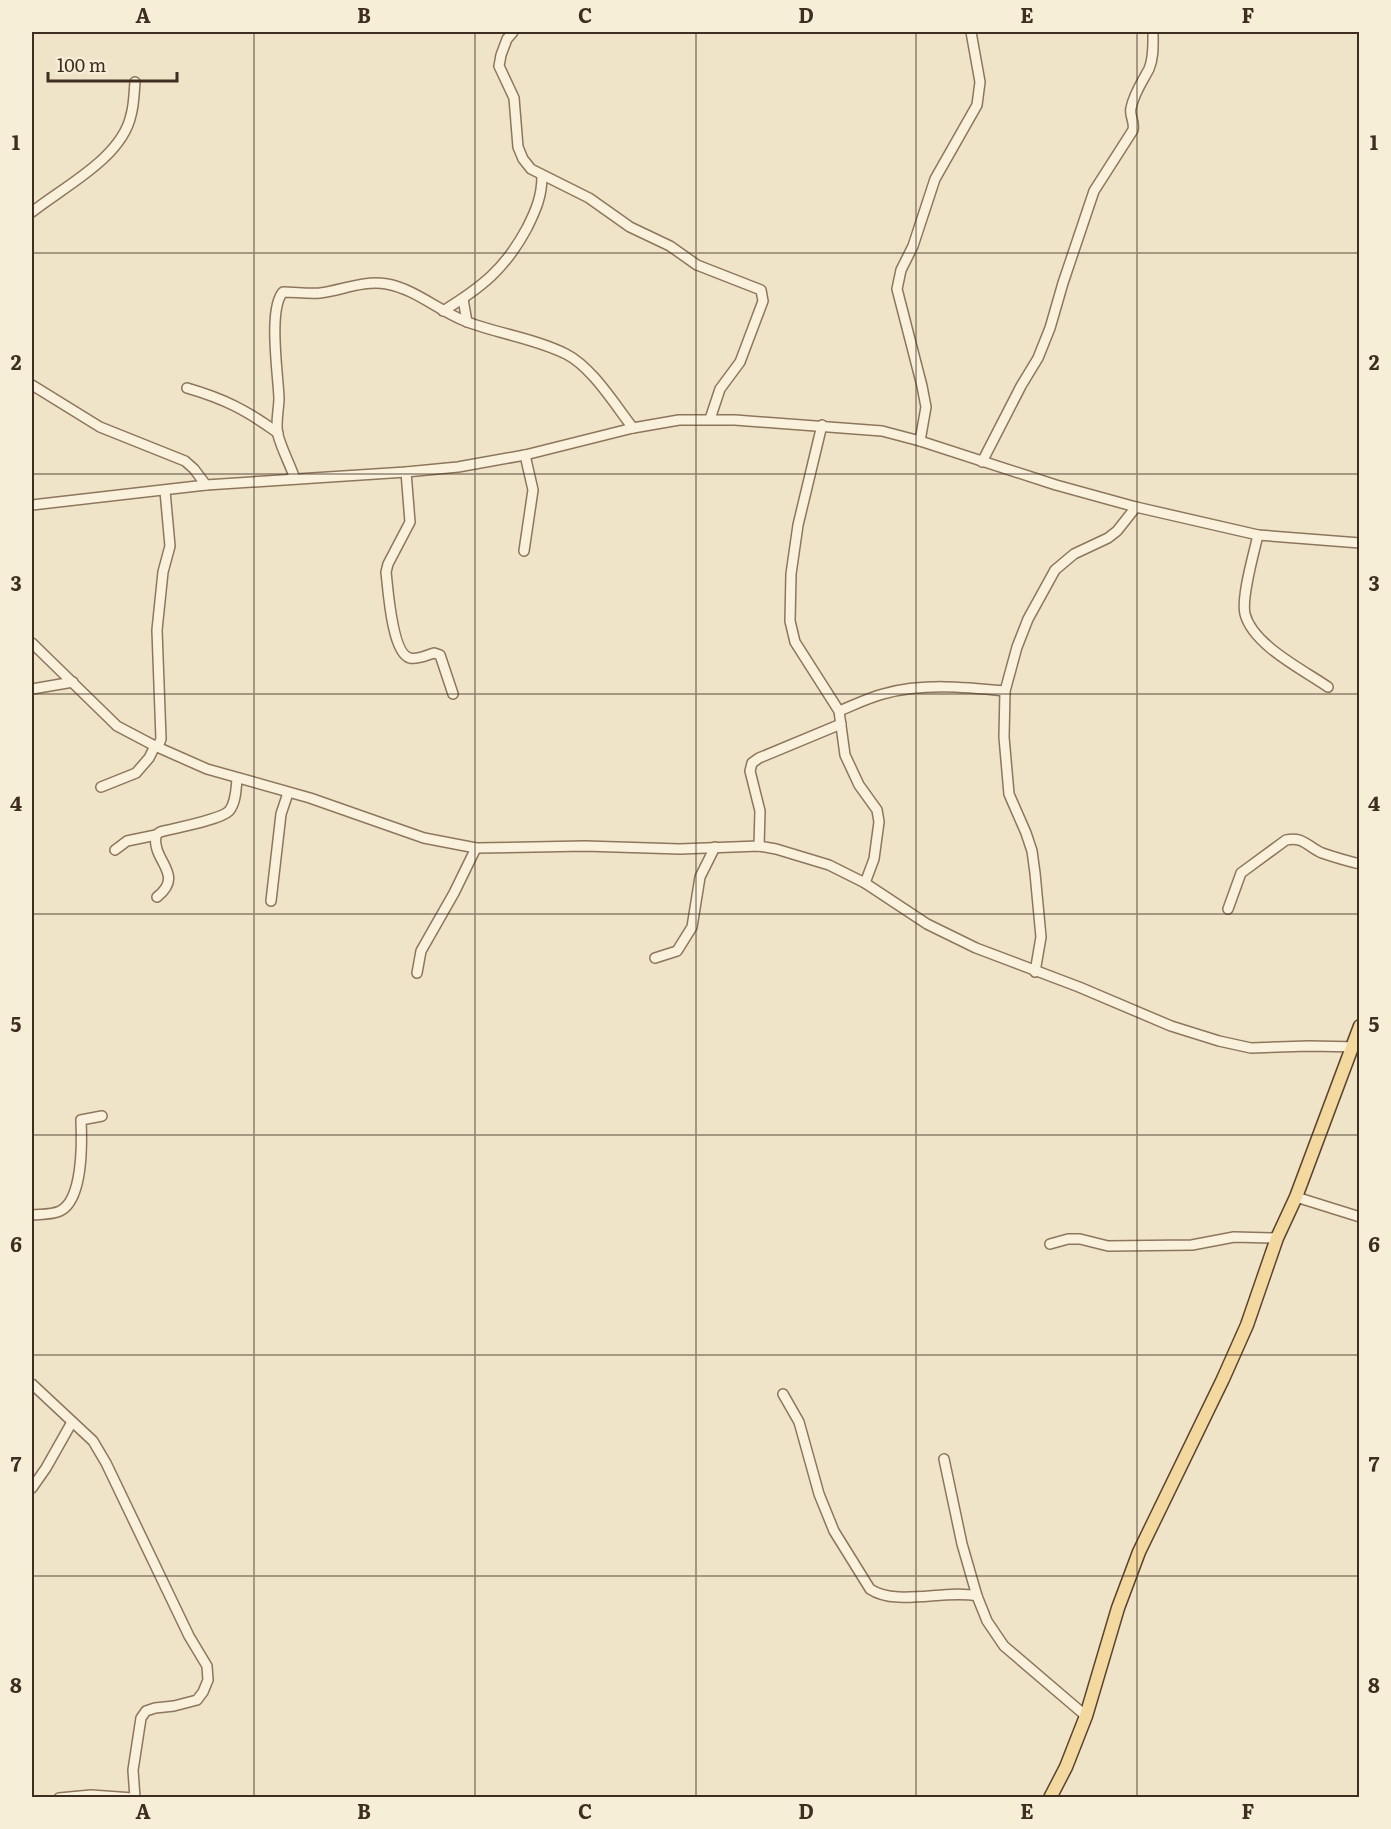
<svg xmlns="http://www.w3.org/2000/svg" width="1391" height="1829" font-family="Literata,serif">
  <rect width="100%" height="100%" fill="#f0e4c8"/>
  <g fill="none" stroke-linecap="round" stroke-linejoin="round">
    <defs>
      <g id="minor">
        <polyline points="513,32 507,39 501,55 499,66 514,98 518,147 523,159 531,169 589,198 630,227 670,246 697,265 761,290 763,301 740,362 720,389 710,419"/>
        <path d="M32 212C63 187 122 158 131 115 134 105 134 93 135 82"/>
        <polyline points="463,299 467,322"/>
        <path d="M443 311C482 287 505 269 527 228 536 210 542 196 542 176"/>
        <polyline points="32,385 100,427 185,461 194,469 206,485"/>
        <path d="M187 388C225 399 246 410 278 433"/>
        <polyline points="822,425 798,525 791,574 790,621 795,642 839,711 845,755 859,785 877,810 879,822 874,859 865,883"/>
        <polyline points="920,441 926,407 922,386 897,289 901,270 913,246 935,179 977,105 980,82 971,32"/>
        <path d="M982 462 1021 386 1038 358 1050 328 1063 283 1094 191 1133 130C1135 121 1129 116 1131 108 1134 93 1142 82 1149 69 1154 57 1153 44 1153 32"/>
        <path d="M406 472 410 522 388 564 386 572C388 589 392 654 410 658 417 660 427 655 434 653L440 655 453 694"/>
        <path d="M295 479C290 464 282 450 278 435 275 424 279 409 279 398 278 373 268 309 283 292 295 292 308 294 320 293 343 290 363 280 387 284 415 289 439 311 465 321 498 334 534 338 566 354 592 367 615 405 633 428"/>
        <polyline points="32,505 206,485 406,472 458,467 525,455 633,428 679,420 735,420 882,431 920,441 1056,485 1136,507 1258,535 1360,543"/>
        <path d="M1258 535C1254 553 1241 597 1245 614 1253 645 1302 669 1328 687"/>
        <polyline points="524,551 533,490 525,455"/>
        <polyline points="32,643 117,726 155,746 207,769 310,798 424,838 476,848 585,846 680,849 759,846 776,849 829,865 865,883 927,924 976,948 1079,987 1171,1026 1219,1041 1251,1048 1309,1046 1360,1047"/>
        <polyline points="32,689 73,682"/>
        <path d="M839 711C854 705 868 698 883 694 922 683 965 687 1005 691"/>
        <polyline points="101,787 136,773 149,758 155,746 159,744 161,739 157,630 163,572 170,546 165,491"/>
        <polyline points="759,846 760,811 750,771 752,763 759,758 841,724"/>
        <polyline points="115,850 127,841 156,835"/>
        <path d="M157 897C186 874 151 861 156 835L160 832C175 828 220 820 229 811 236 803 236 789 237 779"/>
        <polyline points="271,901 281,814 288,793"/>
        <path d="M1228 909 1241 873 1286 840C1303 836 1308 847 1322 853 1334 857 1347 861 1360 864"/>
        <polyline points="655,958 677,951 692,927 700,877 715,847"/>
        <polyline points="1035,972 1041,937 1035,873 1032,851 1026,833 1009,794 1004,737 1005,691 1017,647 1028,619 1055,570 1074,554 1108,538 1117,531 1136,507"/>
        <polyline points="417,973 421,951 454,893 476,848"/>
        <polyline points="1296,1197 1360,1217"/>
        <path d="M32 1215C41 1214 51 1215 60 1211 83 1200 82 1142 81 1120L102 1116"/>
        <polyline points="1050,1244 1068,1239 1080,1239 1108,1246 1192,1245 1234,1237 1277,1238"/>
        <polyline points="32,1384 93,1441 106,1463 189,1636 207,1666 208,1680 203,1692 197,1700 174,1706 155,1708 146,1711 141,1718 133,1770 135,1798"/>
        <path d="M783 1394 799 1422 819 1494 834 1531 870 1589C896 1607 946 1589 977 1596"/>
        <polyline points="944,1459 962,1544 977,1596 987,1621 1004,1646 1086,1716"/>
        <polyline points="32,1488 46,1468 72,1422"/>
        <polyline points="59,1798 91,1795 133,1798"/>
      </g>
      <polyline id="major" points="1050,1798 1066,1767 1086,1716 1118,1608 1139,1552 1223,1379 1247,1325 1277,1238 1296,1197 1360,1026"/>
    </defs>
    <use href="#minor" stroke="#8d765c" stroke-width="12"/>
    <use href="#major" stroke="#5b4430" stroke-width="15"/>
    <use href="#minor" stroke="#faf1dc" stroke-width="9"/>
    <use href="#major" stroke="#f3d9a0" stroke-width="12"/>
  </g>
  <path fill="none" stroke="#3d2e20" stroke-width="1.5" stroke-opacity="0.55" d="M254 32V1798M475 32V1798M696 32V1798M916 32V1798M1137 32V1798M32 253H1360M32 474H1360M32 694H1360M32 914H1360M32 1135H1360M32 1355H1360M32 1576H1360"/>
  <rect width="1391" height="1829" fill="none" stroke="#f7eed8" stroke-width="66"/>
  <path d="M48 72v9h129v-9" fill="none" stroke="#3d2e20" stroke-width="3"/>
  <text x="57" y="72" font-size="18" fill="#3d2e20" stroke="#f7eed8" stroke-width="4.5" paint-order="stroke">100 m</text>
  <rect x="33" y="33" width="1325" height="1763" fill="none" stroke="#3d2e20" stroke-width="2"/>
  <g font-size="20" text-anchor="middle" font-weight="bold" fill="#3d2e20">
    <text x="143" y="23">A</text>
    <text x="364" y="23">B</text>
    <text x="585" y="23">C</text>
    <text x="806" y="23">D</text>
    <text x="1027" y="23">E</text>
    <text x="1248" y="23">F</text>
    <text x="16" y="150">1</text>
    <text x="1374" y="150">1</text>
    <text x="16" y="370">2</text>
    <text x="1374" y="370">2</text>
    <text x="16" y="591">3</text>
    <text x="1374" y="591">3</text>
    <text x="16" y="811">4</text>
    <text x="1374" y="811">4</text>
    <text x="16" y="1032">5</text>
    <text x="1374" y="1032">5</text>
    <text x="16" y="1252">6</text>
    <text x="1374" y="1252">6</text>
    <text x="16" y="1472">7</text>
    <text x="1374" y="1472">7</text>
    <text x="16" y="1693">8</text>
    <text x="1374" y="1693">8</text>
    <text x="143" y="1819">A</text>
    <text x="364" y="1819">B</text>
    <text x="585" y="1819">C</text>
    <text x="806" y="1819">D</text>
    <text x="1027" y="1819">E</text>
    <text x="1248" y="1819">F</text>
  </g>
</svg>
